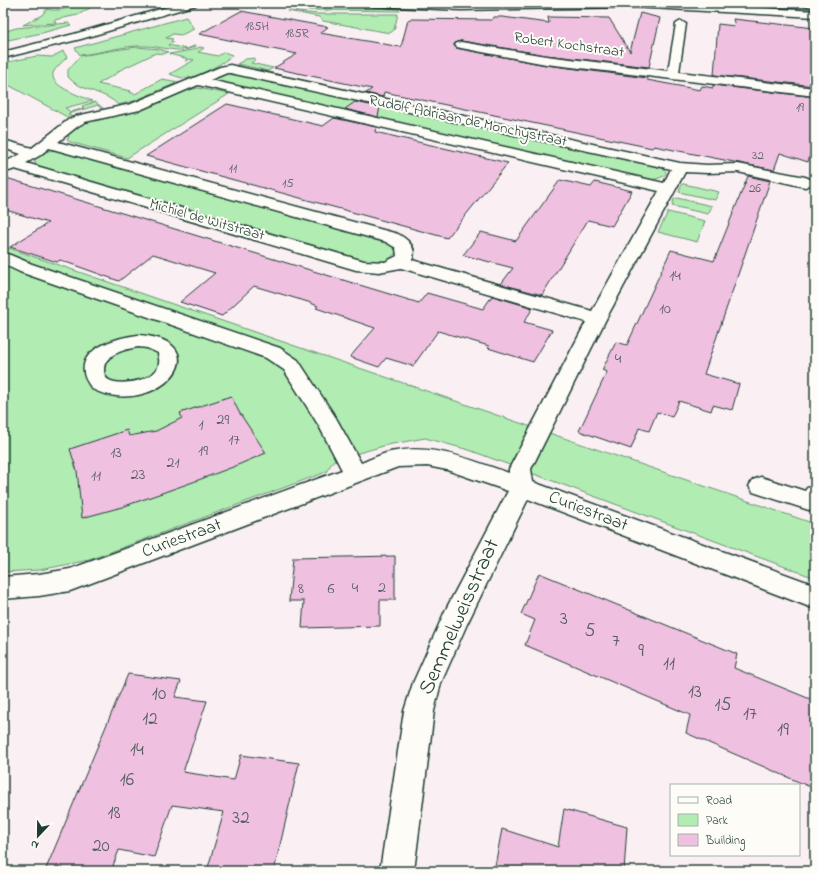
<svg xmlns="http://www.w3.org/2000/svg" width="818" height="874" font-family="'Indie Flower',sans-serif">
  <rect width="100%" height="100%" fill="#faf0f3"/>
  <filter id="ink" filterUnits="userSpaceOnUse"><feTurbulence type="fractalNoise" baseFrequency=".025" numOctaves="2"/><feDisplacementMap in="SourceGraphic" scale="8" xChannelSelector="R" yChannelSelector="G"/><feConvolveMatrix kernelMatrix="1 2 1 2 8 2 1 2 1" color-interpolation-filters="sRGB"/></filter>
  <g filter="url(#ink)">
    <g fill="#b1ecb2" stroke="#689473">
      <polygon points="271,3 330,3 399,9 400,11 310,10"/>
      <path d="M76 4 93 6 78 15 54 20 56 23 23 25 42 15 47 9C57 12 67 9 76 4Z"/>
      <polygon points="288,11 318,14 398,14 394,30 390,33 323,21 319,17"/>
      <path d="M186 17 194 29 181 35 173 34 166 38 173 39 171 41 174 42 168 45 187 49 194 46H196C180 55 162 46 145 46 123 45 102 53 80 55L75 48Z"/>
      <polygon points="68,23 71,25 42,33 3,41 3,32 16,28"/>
      <path d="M137 47 159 49 168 52 164 54 156 53 118 71 119 72 98 84 131 91 129 92 135 94 162 79 179 82 134 101 118 105C106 91 81 92 68 77V70L80 56 115 50Z"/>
      <path d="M200 47 204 48 198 52 218 56 224 52 232 55C228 61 196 78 188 78 183 79 175 76 170 74L194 60 190 59 185 61 188 59 169 54 192 50Z"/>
      <path d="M63 51 67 57C63 62 57 66 54 71 46 86 82 96 92 101L65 108 71 112 84 108 82 106 95 102 103 108 101 109 98 105 68 114 72 117 69 118 3 82V63L37 56 52 57Z"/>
      <polygon points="255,58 256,59 251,63 273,68 268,71 237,64 246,59"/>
      <path d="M226 73H231L657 165C678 175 657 180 646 180L217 83 215 80 218 76Z"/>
      <polygon points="198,88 229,94 127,158 70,142 67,140 69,136 65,136 80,124 87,121 186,89 189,90"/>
      <path d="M56 150 385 241 392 244 396 252C388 264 375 263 363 260L41 167 34 162C37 152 47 151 56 150Z"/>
      <polygon points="682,184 684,184 719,192 715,200 679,192"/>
      <polygon points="677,198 712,206 708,214 672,206 674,199"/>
      <polygon points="668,212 705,221 697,242 658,232"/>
      <polygon points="3,246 815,524 815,578 469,450 425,438 387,445 334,460 326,472 89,560 40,570 3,572"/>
    </g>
    <g fill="#f0c0e1" stroke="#1f3d34">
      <polygon points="241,11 328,27 320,33 401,47 408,20 410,19 492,20 494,17 502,17 549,23 548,17 609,18 630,52 640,13 660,18 649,67 546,55 461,41 456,42 454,45 456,48 461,49 546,65 647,78 647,80 700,90 702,86 713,88 713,85 815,97 815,137 808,162 780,153 774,170 654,146 652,148 384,92 383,97 366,93 372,89 274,68 297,54 199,34"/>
      <polygon points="733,19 815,28 815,86 714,75 718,24 735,26"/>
      <polygon points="355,102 380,107 378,117 345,109"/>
      <polygon points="227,104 323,126 334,118 376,127 375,132 508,163 447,238 146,156"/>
      <polygon points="748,176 770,181 704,374 739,384 732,410 713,405 711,411 679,401 672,417 657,412 649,431 639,428 631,449 579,431 607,372 602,370 616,342 627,345 671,250 714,261"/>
      <polygon points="3,177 419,303 427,293 483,309 492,296 533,308 524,322 552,330 533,362 488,348 489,346 438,331 413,366 386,358 379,367 350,357 375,328 316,308 318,306 308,302 254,286 222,316 180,302 215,273 153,254 119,281 60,260 57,262 10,247 48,223 3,209"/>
      <polygon points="560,180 591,187 595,182 632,191 612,226 588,220 542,295 501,284 513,268 463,255 481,232 516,241"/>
      <polygon points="231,396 239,412 266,453 233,467 193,482 122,507 82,518 77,471 70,449 127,430 129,436 156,431 182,418 180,413"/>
      <polygon points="395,556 395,600 380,600 380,626 302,628 304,601 289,601 293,558"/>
      <polygon points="539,573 737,654 734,668 815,701 815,789 686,733 690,715 525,645 535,620 521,614"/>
      <polygon points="128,674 181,681 175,697 207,701 183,772 234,780 241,755 299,763 274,871 207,871 224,812 172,805 154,857 119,850 111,871 45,871"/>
      <polygon points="564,809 627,827 624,871 494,871 502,829 558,847"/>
    </g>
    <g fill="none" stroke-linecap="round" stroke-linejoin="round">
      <defs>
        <g id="street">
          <polygon points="799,3 815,3 815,7 800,5"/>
          <polygon points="681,21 686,24 679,72 815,88 815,96 546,64 461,48 457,47 455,45 457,43 461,42 546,56 668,71 676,24"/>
          <path d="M230 65 680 163 707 165 738 164 805 177 810 179 813 182 810 185 805 187 738 172 707 173 685 172 606 319 531 469 533 482 815 585V609L528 499 467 624 441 683 434 711 414 871H380L404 711 413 683 445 611 508 491 447 470 427 466 398 467 70 591 39 596 3 599V577L39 574 70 569 342 470 319 426 284 370 266 358 20 272 3 264V252L32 264 280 348 298 360 336 418 361 463C372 459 384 452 396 451 435 444 473 461 509 473V469L586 322 401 268 379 272 356 270 15 169 3 173V163L21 154 3 148V140L32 148 68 120 76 116 131 104 220 67ZM227 73H230L671 169 664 183 210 80ZM198 85 659 191 592 311 412 260C418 248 407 239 398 234L58 142 78 126 85 122 140 110ZM49 148 386 242 396 248 397 256 385 262 364 261 26 163 39 156Z"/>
          <path d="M138 335C224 341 158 421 92 389 89 384 84 378 84 372 80 347 120 337 138 335ZM138 347 147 348 158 353C158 356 160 360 159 363 158 380 121 387 109 380 105 378 104 374 104 369 104 354 126 349 138 347Z"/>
          <polygon points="761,477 805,491 807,488 815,486 815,512 753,492 749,486 753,480"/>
        </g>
        <g id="primary">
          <polygon points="181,3 197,3 196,5 81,39 3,58 3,52 74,34"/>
          <polygon points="368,3 687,3 815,11 815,17 632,7 461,10 373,6"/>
        </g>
      </defs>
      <use href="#street" stroke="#1f3d34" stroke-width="3"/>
      <use href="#primary" stroke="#1f3d34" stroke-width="3"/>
      <use href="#street" fill="#fdfcf7" fill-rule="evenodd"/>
      <use href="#primary" fill="#fdfcf7" fill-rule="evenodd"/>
    </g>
  </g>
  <g text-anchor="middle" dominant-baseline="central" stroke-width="4" stroke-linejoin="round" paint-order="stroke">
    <g font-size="13" fill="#535e5f">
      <text x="257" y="26">185H</text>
      <text x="297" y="33">185R</text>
      <text x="800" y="107">19</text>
      <text x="758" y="155">32</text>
      <text x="233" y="168">11</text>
      <text x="288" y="183">15</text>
      <text x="755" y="188">26</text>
    </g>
    <g font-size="15" fill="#1f3d34" stroke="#fdfcf7">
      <text transform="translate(569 45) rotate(8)">Robert Kochstraat</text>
      <text transform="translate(468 121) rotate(12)">Rudolf Adriaan de Monchystraat</text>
      <text transform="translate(207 220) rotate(16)">Michiel de Witstraat</text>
    </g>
    <g font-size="16" fill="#535e5f">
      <text x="675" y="276">14</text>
      <text x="665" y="309">10</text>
      <text x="618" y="359">4</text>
      <text x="223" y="420">29</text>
      <text x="201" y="425">1</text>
      <text x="234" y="440">17</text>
      <text x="203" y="451">19</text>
      <text x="116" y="453">13</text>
      <text x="173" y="463">21</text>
      <text x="138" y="475">23</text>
      <text x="96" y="476">11</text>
      <text x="355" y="588">4</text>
      <text x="382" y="588">2</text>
      <text x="301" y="589">8</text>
      <text x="331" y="589">6</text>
    </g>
    <g font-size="18" fill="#1f3d34" stroke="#fdfcf7">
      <text transform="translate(588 512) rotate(21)">Curiestraat</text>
      <text transform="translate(182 539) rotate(-20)">Curiestraat</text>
    </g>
    <g font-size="19" fill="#535e5f">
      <text x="564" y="619">3</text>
      <text x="590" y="631">5</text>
      <text x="616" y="641">7</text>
      <text x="641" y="651">9</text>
      <text x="669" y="664">11</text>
      <text x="695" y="692">13</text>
      <text x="159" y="694">10</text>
      <text x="723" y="705">15</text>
      <text x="750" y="714">17</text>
      <text x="150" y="719">12</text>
      <text x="783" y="730">19</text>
      <text x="137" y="750">14</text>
      <text x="127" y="780">16</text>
      <text x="114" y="813">18</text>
      <text x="241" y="818">32</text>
      <text x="101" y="846">20</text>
    </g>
    <g font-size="22" fill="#1f3d34" stroke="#fdfcf7">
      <text transform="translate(460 617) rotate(-66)">Semmelweisstraat</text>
    </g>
  </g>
  <rect width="818" height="874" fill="none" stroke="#fdfcf7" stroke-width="16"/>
  <rect x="8" y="8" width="802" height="858" fill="none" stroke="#1f3d34" stroke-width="1.5" filter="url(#ink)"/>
  <rect x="670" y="784" width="130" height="72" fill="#fdfcf7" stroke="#a4b0a9"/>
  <rect x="678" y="797" width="20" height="6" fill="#fdfcf7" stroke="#a4b0a9"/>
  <text x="706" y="804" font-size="12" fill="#1f3d34">Road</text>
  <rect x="678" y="814" width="20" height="12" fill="#b1ecb2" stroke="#a4b0a9"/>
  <text x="706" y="824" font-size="12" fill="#1f3d34">Park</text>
  <rect x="678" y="834" width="20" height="12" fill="#f0c0e1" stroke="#a4b0a9"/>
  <text x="706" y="844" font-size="12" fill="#1f3d34">Building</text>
  <g transform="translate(38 836) rotate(202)" stroke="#fdfcf7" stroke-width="3" paint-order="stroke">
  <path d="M0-3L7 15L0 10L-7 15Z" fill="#1f3d34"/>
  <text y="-6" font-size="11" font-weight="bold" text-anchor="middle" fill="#1f3d34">N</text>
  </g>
</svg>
